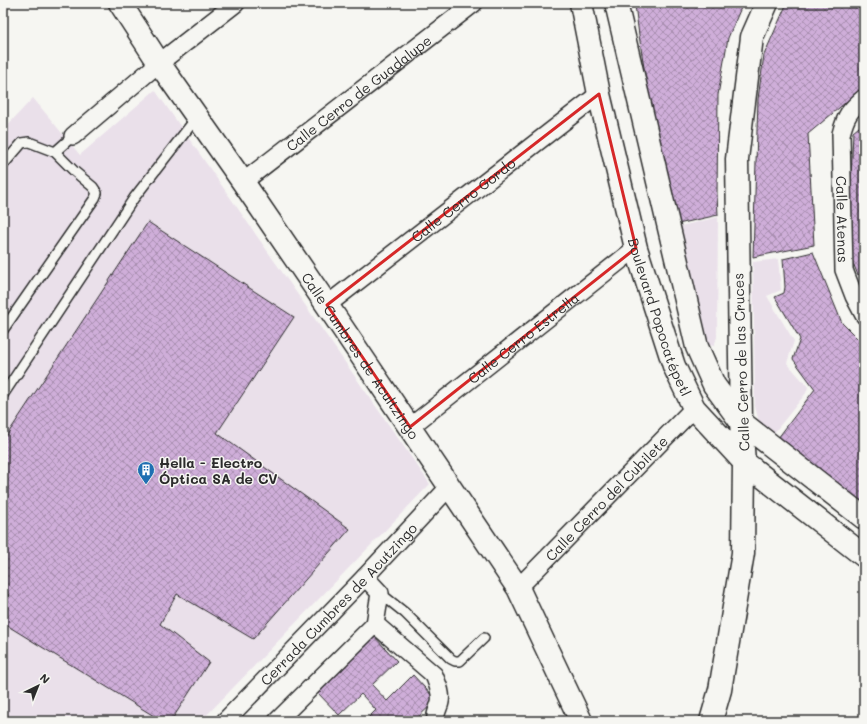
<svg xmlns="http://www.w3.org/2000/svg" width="867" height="724" font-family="Mali,sans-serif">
  <defs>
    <pattern id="building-cross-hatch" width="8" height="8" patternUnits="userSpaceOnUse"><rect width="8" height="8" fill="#cfaed9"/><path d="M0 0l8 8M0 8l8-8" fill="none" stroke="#a88eb0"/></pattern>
  </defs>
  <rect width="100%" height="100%" fill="#f6f6f2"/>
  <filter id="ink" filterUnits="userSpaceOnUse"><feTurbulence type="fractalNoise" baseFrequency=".025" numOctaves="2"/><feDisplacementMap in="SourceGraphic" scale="8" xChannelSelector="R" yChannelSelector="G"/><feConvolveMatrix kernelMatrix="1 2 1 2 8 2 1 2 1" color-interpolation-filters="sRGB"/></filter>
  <g filter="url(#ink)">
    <g fill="#eae0ea">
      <polygon points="155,90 430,484 201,721 3,721 3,130 33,98 80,155"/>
      <polygon points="718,217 717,337 714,346 709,345 703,330 677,227"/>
      <polygon points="778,259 781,290 767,296 794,341 787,363 808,387 806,393 774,433 759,422 755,406 753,262"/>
    </g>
    <g fill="url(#building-cross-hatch)" stroke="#2b2b2b">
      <polygon points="648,3 743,3 728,38 718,95 717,194 718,215 678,224 650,107 639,35 635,5"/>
      <polygon points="787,3 864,3 864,87 808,134 814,245 753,257 758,99 764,55"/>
      <polygon points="864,123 864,270 858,275 848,251 853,132"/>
      <polygon points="148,222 294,317 217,433 350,529 253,639 177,594 160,624 209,662 171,721 162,721 3,623 3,604 9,595 3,591 3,441"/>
      <polygon points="813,252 842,323 864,345 864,505 778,438 815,389 793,359 800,339 775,297 784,293 785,287 783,259"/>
      <polygon points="374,636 397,661 372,685 387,701 413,675 436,700 414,721 365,721 376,710 361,694 339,715 316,691"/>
    </g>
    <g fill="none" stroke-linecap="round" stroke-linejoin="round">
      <defs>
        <g id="service">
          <polyline points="55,152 73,136"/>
          <polyline points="3,165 22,143 29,142 55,152 74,171 93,187 97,193 95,198 3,330"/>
          <polyline points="3,395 134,198 197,117"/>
          <polyline points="380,593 405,613 451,659 455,661 460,661 484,638"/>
        </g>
        <g id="minor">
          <path id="s1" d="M864 98C849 111 846 115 841 134L844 270 854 296 864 315"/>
          <polyline points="73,136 159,63 236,3"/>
          <path id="s2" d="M243 182 474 3"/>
          <path id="s3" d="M327 305 599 94"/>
          <path id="s4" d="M410 427 636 248"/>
          <path d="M365 577 380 593 375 624 434 675C437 683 442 693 440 702 439 708 434 714 436 721"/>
          <path id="s5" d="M518 588 694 408"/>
          <path id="s6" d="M225 721 365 577 450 486"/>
          <polyline points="277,721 375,624"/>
        </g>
        <g id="tertiary">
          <path id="s7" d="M120 3 159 63 243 182 327 305 518 588 581 721"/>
          <path id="s8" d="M581 3 599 94 636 248 674 366 694 408 744 462 864 556"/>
          <polyline points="616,3 697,347 714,385 741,422 864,518"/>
          <polyline points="711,721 720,690 743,553 744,462 741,422 737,159 752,37 767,3"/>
        </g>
      </defs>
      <use href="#service" stroke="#2b2b2b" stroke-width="12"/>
      <use href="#minor" stroke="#2b2b2b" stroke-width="20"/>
      <use href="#tertiary" stroke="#2b2b2b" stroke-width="25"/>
      <use href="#service" stroke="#f6f6f2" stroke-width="9"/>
      <use href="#minor" stroke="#f6f6f2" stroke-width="17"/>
      <use href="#tertiary" stroke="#f6f6f2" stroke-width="22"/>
    </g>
  </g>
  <path fill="none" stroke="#d62828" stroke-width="3" stroke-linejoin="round" d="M599 94 636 248 410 427 327 305Z"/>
  <defs>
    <symbol id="building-pin" viewBox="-11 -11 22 30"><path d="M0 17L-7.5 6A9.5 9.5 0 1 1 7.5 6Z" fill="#1f6fb2" stroke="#f6f6f2"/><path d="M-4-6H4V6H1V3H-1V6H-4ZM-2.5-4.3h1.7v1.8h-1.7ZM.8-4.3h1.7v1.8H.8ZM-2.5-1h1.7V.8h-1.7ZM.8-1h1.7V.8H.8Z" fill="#fff"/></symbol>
  </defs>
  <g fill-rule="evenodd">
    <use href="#building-pin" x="136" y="460" width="20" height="27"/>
  </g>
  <g text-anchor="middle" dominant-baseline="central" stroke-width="3" stroke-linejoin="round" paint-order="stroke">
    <g font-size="14" fill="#2b2b2b" stroke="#f6f6f2">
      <text stroke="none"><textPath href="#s2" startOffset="146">Calle Cerro de Guadalupe</textPath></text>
      <text stroke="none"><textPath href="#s3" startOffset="172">Calle Cerro Gordo</textPath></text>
      <text stroke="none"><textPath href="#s1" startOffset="129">Calle Atenas</textPath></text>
      <text stroke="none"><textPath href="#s8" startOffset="324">Boulevard Popocatépetl</textPath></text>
      <text stroke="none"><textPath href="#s4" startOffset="144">Calle Cerro Estrella</textPath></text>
      <text stroke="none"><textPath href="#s7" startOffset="427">Calle Cumbres de Acultzingo</textPath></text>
      <text transform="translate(741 362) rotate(-92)">Calle Cerro de las Cruces</text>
      <text stroke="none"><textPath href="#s5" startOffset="126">Calle Cerro del Cubilete</textPath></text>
      <text stroke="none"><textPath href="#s6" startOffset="163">Cerrada Cumbres de Acutzingo</textPath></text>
    </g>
    <g font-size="14" font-weight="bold" fill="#2b2b2b" stroke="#f6f6f2" text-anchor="start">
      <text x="159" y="462">Hella - Electro<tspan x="159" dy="16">Óptica SA de CV</tspan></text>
    </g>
  </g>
  <rect width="867" height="724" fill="none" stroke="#f6f6f2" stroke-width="16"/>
  <rect x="8" y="8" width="851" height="708" fill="none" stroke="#2b2b2b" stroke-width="1.5" filter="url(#ink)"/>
  <g transform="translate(38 686) rotate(43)" stroke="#f6f6f2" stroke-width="3" paint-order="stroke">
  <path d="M0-3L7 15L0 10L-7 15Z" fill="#2b2b2b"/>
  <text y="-6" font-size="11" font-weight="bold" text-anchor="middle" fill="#2b2b2b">N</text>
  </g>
</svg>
